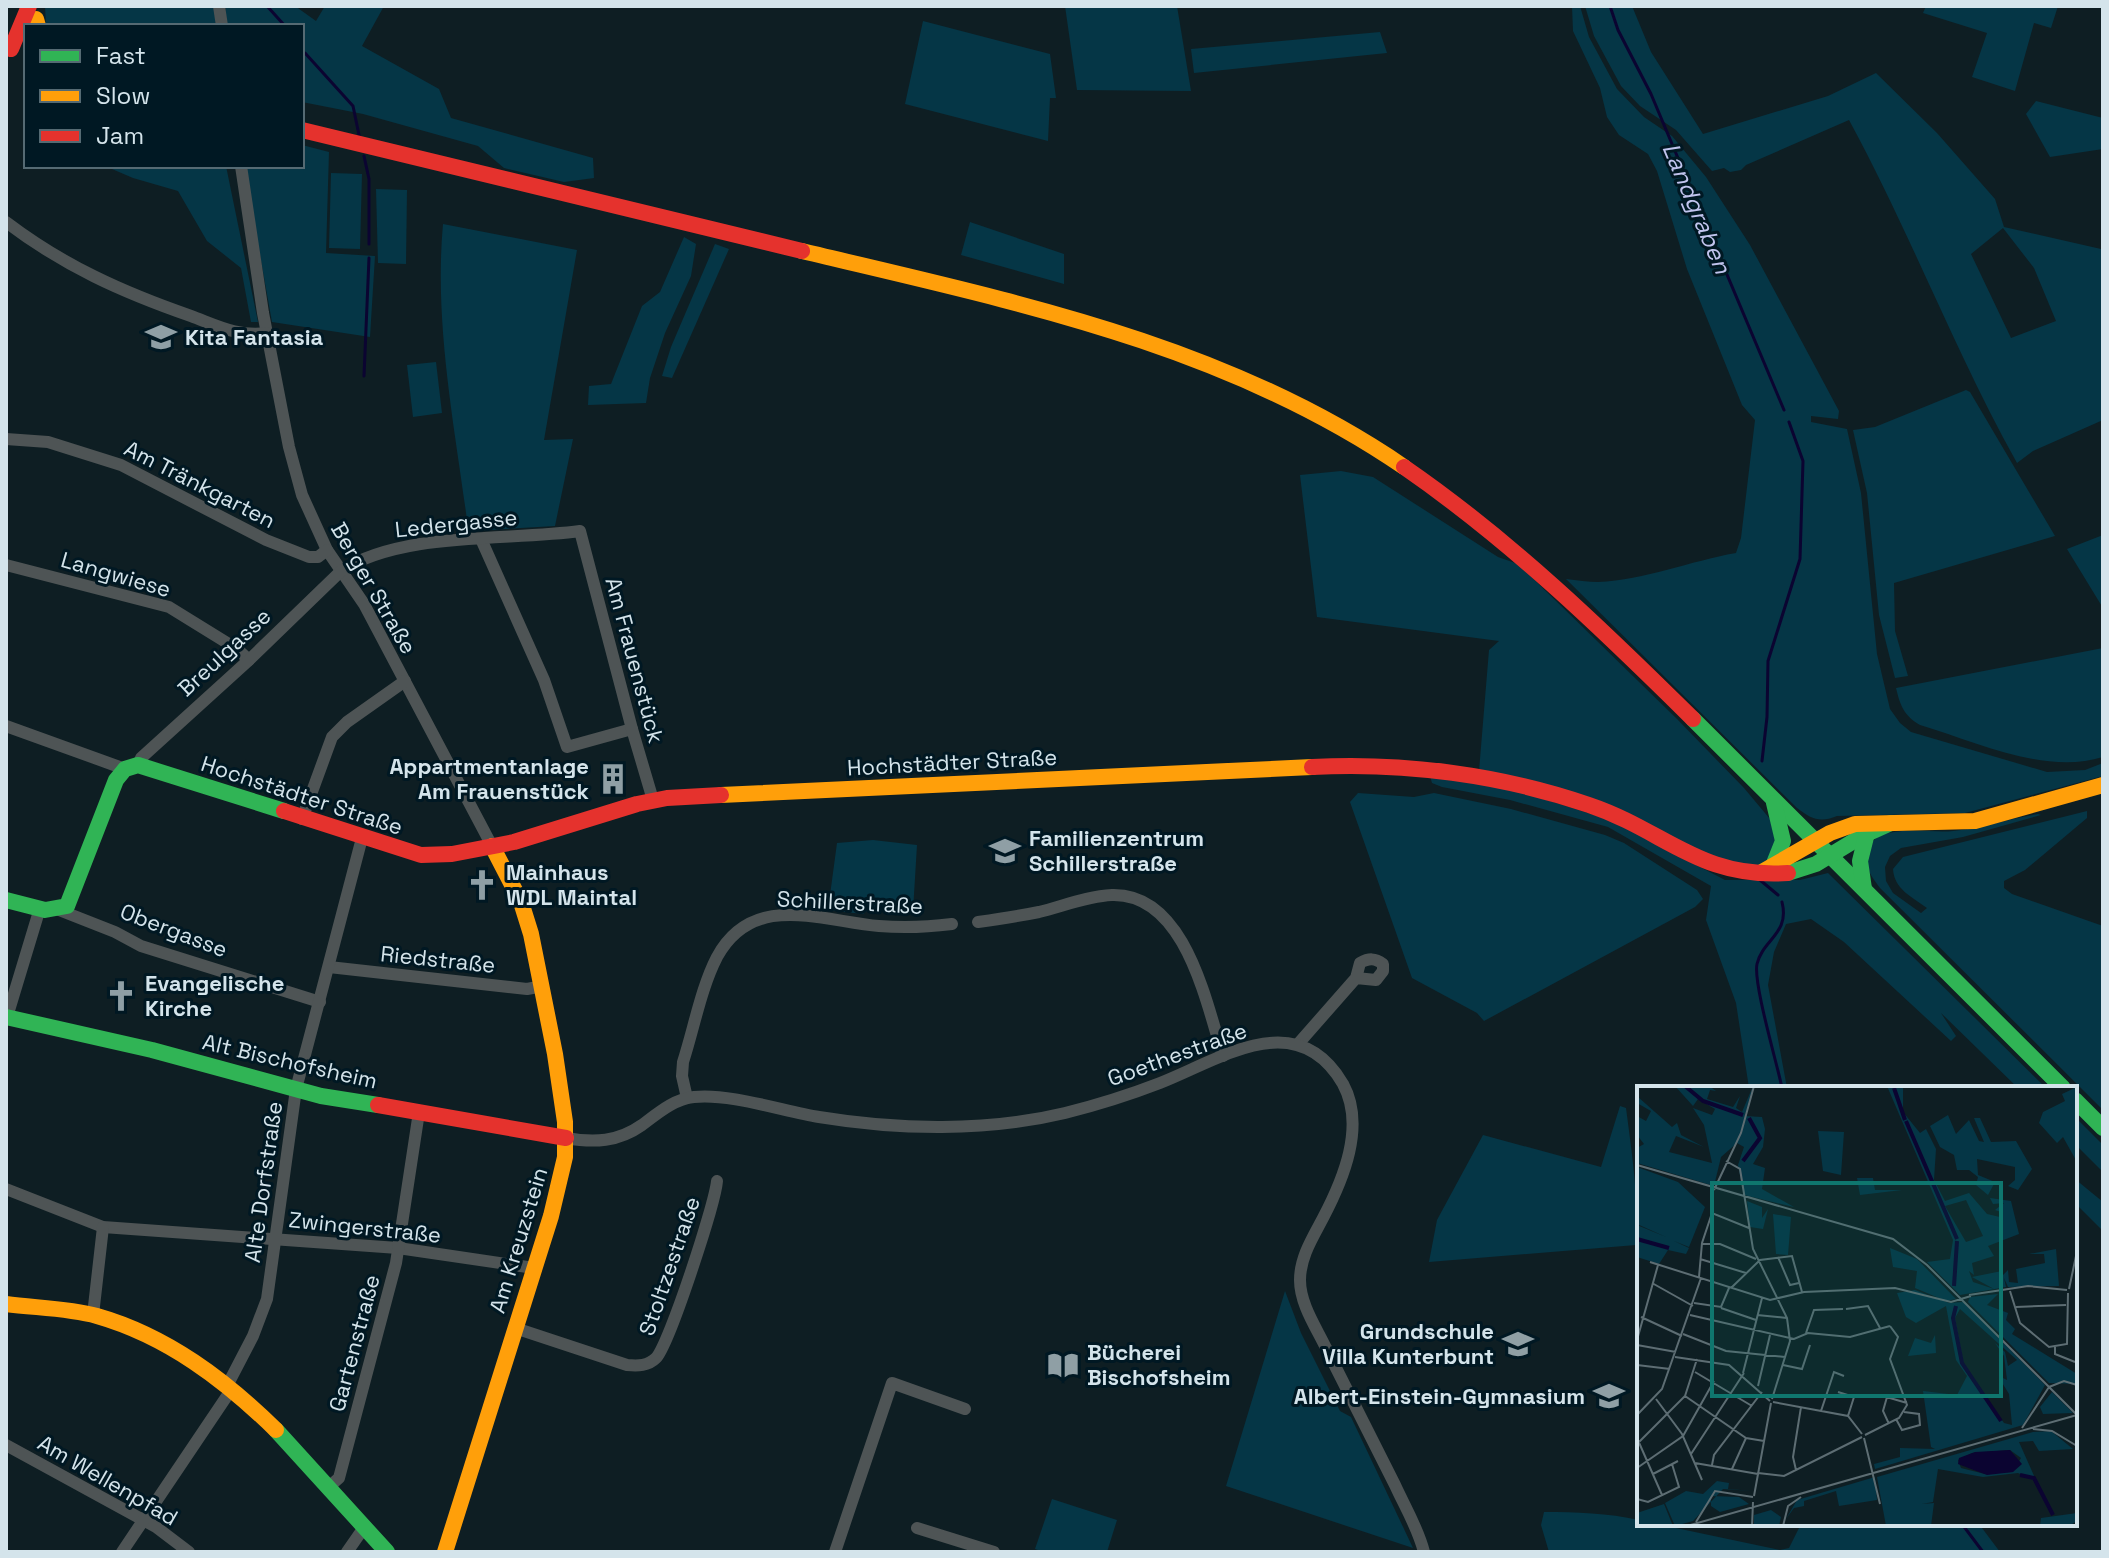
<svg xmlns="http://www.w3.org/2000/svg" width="2109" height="1558" font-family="'Space Grotesk',sans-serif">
  <rect width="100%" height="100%" fill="#0e1e23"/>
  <g fill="#053646" fill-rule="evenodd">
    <polygon points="45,6 214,6 216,26 46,26"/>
    <polygon points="225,6 295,6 316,21 325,6 384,6 362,46 439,89 451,118 593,158 594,178 564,182 504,168 478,146 363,114 302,102 302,26 227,26"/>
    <polygon points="1065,6 1177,6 1191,91 1077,90"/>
    <path d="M1572 6H1580L1589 37 1617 89 1644 117 1672 136 1706 177 1750 245 1839 411 1838 419 1811 416V422L1847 429 1861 493 1877 654 1890 709 1900 723 1911 732 2047 772 2085 770 2103 763V776L1965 813 1837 816C1820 823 1811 819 1797 808L1566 579C1577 580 1588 582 1598 582 1645 580 1690 561 1736 553L1741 538 1755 420 1742 405 1687 269 1657 171 1648 154 1619 135 1607 117 1600 88 1573 31Z"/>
    <path d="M1585 6H1632L1651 52 1703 134 1828 96 1876 73 1937 133 1995 199 2004 227 2101 249 2103 243V420L2033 451 2017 463C1955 352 1910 232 1849 120L1746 165 1741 170 1730 172 1724 168 1712 171 1676 130 1640 106 1621 86 1594 36ZM2003 228 2034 268 2056 321 2011 338 1971 254Z"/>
    <polygon points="1926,6 2058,6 2051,28 2034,23 2015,91 1972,77 1987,33 1923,13"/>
    <polygon points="923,21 1050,54 1056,98 1050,98 1048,141 905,104"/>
    <polygon points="1380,32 1387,53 1194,73 1191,49"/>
    <polygon points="2036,101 2103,118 2103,149 2050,157 2026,114"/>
    <polygon points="302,145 329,152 326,253 375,256 370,337 272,322 244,166 302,166"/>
    <polygon points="105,166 226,166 258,322 251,322 241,268 207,241 178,191 133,178"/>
    <polygon points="331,173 362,174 360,249 329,248"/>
    <polygon points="376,189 407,190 406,264 378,263"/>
    <polygon points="970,222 1064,254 1064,284 961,255"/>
    <path d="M443 224 577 250 544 440 573 439 555 526 472 531 467 520C454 423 434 322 443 224Z"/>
    <polygon points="684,237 696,244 691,276 665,333 650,378 646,403 588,405 589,386 611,384 642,306 660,292"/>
    <polygon points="715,244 729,249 672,378 662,376 671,347"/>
    <polygon points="436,362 442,413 413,417 407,365"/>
    <polygon points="1966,390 1970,392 2055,536 1894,583 1895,631 1908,676 1895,678 1879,615 1867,493 1853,430 1875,427"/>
    <polygon points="1341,471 1373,477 1498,557 1518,564 1677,719 1744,788 1770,819 1776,844 1765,865 1752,869 1686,848 1479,771 1489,650 1499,641 1317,617 1300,475"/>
    <polygon points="2103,535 2103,608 2067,549"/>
    <path d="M2103 648V757C2045 775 1977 742 1920 725 1904 716 1900 705 1896 688Z"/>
    <polygon points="1430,776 1512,789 1610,820 1725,880 1800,880 1828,873 2046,1088 2018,1088 1941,1013 1956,1036 1951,1041 1844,942 1811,919 1786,924 1774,952 1768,985 1787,1088 1749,1088 1736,1003 1706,920 1711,886 1608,827 1510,800 1442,787 1432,783"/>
    <polygon points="1358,793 1414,797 1434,793 1511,809 1605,835 1624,843 1697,890 1703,899 1695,907 1484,1021 1477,1013 1412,978 1350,802"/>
    <path d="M2087 811V818L2025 870 2004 881V888L2012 894 2103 926V1110L1880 888C1871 876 1862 864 1868 849 1878 822 1930 834 1953 831 1982 828 2009 819 2038 814L2041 815 1963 837 1901 848 1890 856 1885 867 1886 881 1893 893 1921 913 1927 908C1912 897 1894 889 1893 869L1903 857Z"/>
    <polygon points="873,840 917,845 913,911 869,909 863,914 828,910 837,843"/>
    <path d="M1620 1106 1626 1108C1632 1154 1639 1199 1636 1245L1429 1262 1437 1220 1483 1135 1601 1167Z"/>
    <polygon points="2075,1117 2103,1145 2103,1172 2075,1144"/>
    <polygon points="2075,1179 2103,1202 2103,1231 2075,1203"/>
    <polygon points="1285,1291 1301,1333 1340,1411 1351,1417 1413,1548 1226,1486"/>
    <polygon points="1052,1499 1117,1520 1107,1552 1044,1552 1035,1549"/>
    <path d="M1544 1512C1576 1512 1608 1513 1639 1520V1524H1657L1780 1550 1789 1548 1801 1524H1979L2000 1552H1549L1541 1525Z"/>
  </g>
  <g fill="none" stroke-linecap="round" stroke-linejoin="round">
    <g stroke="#0b0431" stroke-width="3">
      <polyline points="267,6 285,26"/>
      <polyline points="1610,6 1618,30 1651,94 1784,410"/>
      <polyline points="305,53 353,106 359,135"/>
      <polyline points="364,156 369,179 369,244"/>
      <polyline points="364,376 369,258"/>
      <polyline points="1762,761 1767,717 1768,661 1800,559 1803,461 1789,422"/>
      <polyline points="1760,880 1778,895"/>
      <path d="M1782 902C1790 934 1763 939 1757 964 1753 983 1777 1063 1782 1088"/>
      <polyline points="1962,1524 1983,1552"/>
    </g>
    <g stroke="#4e5455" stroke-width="12">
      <polyline points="219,6 222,26"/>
      <polyline points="241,166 263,313 289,447 302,495 327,550 364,604 492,846"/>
      <path d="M6 222C64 266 122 292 191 316 218 326 238 337 267 333"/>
      <polyline points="6,439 48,442 121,465 266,540 309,557 318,557 327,550"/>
      <polyline points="481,539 544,680 567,747 632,729"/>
      <polyline points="6,565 169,607 237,649 249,660"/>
      <polyline points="6,726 125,769"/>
      <path d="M138 765 141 758 249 660 341 571C402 531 508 541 580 531L632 729 653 800"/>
      <polyline points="302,819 332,737 347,722 405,681"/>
      <polyline points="59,910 115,932 141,946 320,1002"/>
      <path d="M978 922C999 919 1019 916 1039 912 1063 906 1088 896 1112 895 1185 893 1206 1002 1223 1056"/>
      <polyline points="329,967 527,989 543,986"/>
      <polyline points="7,1017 40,908"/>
      <path d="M1298 1044 1356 978 1360 963C1369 958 1375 958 1383 964V971L1376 980 1356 978"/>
      <path d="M687 1098 682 1076 683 1062C694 1028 701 988 717 957 753 891 821 921 879 926 903 928 928 927 952 924"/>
      <path d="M566 1138C594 1143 618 1142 642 1125 658 1113 674 1099 694 1097 729 1093 783 1111 819 1117 898 1130 986 1132 1065 1113 1097 1105 1129 1095 1160 1083 1221 1059 1297 1005 1343 1084 1366 1126 1343 1180 1323 1218 1313 1237 1300 1257 1300 1280 1300 1304 1316 1327 1326 1348 1349 1393 1372 1439 1395 1485 1405 1507 1418 1528 1424 1552"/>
      <polyline points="6,1189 103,1227 398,1248 534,1268"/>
      <polyline points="93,1315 103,1227"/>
      <path d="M515 1328 627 1365C638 1366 648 1366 656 1358 669 1345 715 1204 717 1181"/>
      <polyline points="227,1386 253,1336 267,1299 296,1089 362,838"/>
      <polyline points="6,1445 156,1527 189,1552"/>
      <polyline points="331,1485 339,1478 396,1263 419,1112"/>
      <polyline points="917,1528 994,1552"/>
      <polyline points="122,1552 231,1390"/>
      <polyline points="347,1552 365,1526"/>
      <polyline points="835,1552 892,1383 965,1409"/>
    </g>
    <g stroke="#30b455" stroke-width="16">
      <polyline points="1693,719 2063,1088"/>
      <polyline points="1773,866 1783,841 1774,803"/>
      <polyline points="1788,873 1816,864 1862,836 1891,823"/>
      <polyline points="1864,889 1860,861 1867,833"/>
      <polyline points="6,900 45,910 67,906 116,780 125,769 138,765 284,811"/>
      <polyline points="6,1017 152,1050 321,1096 378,1105"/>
      <polyline points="2075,1100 2103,1128"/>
      <polyline points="276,1430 387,1552"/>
    </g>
    <g stroke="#ff9f0a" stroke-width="16">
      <polyline points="36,19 38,26"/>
      <path d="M802 251C1010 301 1223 343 1404 467"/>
      <polyline points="721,795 1312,767"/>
      <polyline points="1762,872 1830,833 1855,824 1975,821 2103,785"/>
      <path d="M6 1304C36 1308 68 1308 97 1316 167 1336 225 1380 276 1430"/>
      <polyline points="445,1552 551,1216 565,1157 565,1122 555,1054 531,934 521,902 492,846"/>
    </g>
    <g stroke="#e5322d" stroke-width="16">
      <polyline points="11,49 29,6"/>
      <polyline points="302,130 802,251"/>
      <path d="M1404 467C1510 540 1602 629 1693 719"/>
      <path d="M1312 767C1404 762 1502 775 1589 805 1666 831 1699 879 1788 873"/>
      <polyline points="284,811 421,855 452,854 514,842 637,804 667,798 721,795"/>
      <polyline points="378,1105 566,1138"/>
    </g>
  </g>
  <defs>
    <symbol id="school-bare" viewBox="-9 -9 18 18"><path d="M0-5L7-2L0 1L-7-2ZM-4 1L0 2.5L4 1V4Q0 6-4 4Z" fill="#8f9fa5" stroke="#001823" stroke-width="2.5" paint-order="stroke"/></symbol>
    <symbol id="building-bare" viewBox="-9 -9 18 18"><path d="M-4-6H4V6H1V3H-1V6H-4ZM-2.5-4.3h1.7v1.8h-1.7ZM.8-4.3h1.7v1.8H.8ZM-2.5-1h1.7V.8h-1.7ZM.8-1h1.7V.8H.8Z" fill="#8f9fa5" stroke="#001823" stroke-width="2.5" paint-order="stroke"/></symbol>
    <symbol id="church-bare" viewBox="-9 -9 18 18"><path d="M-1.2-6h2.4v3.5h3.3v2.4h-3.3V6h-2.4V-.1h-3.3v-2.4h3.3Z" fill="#8f9fa5" stroke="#001823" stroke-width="2.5" paint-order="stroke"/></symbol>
    <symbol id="library-bare" viewBox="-9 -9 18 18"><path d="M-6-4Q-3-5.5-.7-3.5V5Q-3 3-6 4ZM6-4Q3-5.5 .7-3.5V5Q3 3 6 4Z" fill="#8f9fa5" stroke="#001823" stroke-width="2.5" paint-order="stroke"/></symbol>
  </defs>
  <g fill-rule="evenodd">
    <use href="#school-bare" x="139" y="315" width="44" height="44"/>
    <use href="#building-bare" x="591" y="757" width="44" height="44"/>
    <use href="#school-bare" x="983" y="829" width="44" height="44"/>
    <use href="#church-bare" x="460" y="863" width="44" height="44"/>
    <use href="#church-bare" x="99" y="974" width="44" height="44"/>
    <use href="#school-bare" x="1496" y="1322" width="44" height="44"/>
    <use href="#library-bare" x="1041" y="1343" width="44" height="44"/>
    <use href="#school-bare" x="1587" y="1374" width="44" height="44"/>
  </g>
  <g text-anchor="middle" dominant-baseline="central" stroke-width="6" stroke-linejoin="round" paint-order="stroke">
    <g font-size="22" font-weight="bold" fill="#d4e4eb" stroke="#001823" text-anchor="start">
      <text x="185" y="337">Kita Fantasia</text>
      <text x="589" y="766" text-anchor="end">Appartmentanlage<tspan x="589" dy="25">Am Frauenstück</tspan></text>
      <text x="1029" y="838">Familienzentrum<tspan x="1029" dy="25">Schillerstraße</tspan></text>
      <text x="506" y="872">Mainhaus<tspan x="506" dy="25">WDL Maintal</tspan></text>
      <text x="145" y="983">Evangelische<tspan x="145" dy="25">Kirche</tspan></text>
      <text x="1494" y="1331" text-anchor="end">Grundschule<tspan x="1494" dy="25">Villa Kunterbunt</tspan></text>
      <text x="1087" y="1352">Bücherei<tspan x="1087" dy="25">Bischofsheim</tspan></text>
      <text x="1585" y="1396" text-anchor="end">Albert-Einstein-Gymnasium</text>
    </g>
    <g font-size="22" fill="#d4e4eb" stroke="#001823">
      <text transform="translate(200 484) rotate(27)">Am Tränkgarten</text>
      <text transform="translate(456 523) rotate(-6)">Ledergasse</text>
      <text transform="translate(116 574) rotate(16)">Langwiese</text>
      <text transform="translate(374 588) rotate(60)">Berger Straße</text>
      <text transform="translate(224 652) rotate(-43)">Breulgasse</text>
      <text transform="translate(635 660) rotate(75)">Am Frauenstück</text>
      <text transform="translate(952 762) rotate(-3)">Hochstädter Straße</text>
      <text transform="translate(302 795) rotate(18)">Hochstädter Straße</text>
      <text transform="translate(850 902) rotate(3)">Schillerstraße</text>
      <text transform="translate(174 930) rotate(21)">Obergasse</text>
      <text transform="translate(438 959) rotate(6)">Riedstraße</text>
      <text transform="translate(1177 1054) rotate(-20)">Goethestraße</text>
      <text transform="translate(290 1061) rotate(13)">Alt Bischofsheim</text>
      <text transform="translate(263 1182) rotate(-82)">Alte Dorfstraße</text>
      <text transform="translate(365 1227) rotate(6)">Zwingerstraße</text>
      <text transform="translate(518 1240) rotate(-73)">Am Kreuzstein</text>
      <text transform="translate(669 1266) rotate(-71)">Stoltzestraße</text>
      <text transform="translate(354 1343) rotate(-75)">Gartenstraße</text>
      <text transform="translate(108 1480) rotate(30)">Am Wellenpfad</text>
    </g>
    <g font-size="24" font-style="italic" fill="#c1c4ee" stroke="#001823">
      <text transform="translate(1697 208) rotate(67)">Landgraben</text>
    </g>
  </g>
  <g transform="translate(1637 1086)">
    <rect width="440" height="440" fill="#0e1e23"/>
    <path d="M38 0H72L79 5 73 4 70 13 96 21 103 10 99 22 105 26 116 0 108 30 125 31 128 43 126 61 116 78 128 82 125 103 157 121 107 109 101 79 107 61 100 57 84 71 77 100 0 77V62L7 58 0 49V30L9 35 14 25 0 17 1 11 35 41 40 37 44 49 67 61 39 50 32 66 75 77 67 39 56 22 75 29 78 23 61 13 56 20ZM250 0H266V26L283 47 289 43 299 63 297 94 308 115 332 107 350 128 363 131 364 126 358 124 367 117 356 118 353 112 374 115 382 148 351 160 357 170 335 177 337 189 332 185 336 196 357 203 335 191 365 185 366 189 371 184 372 196 381 197 379 183 408 177 407 168H392L419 163 422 200 371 201 367 192 369 201 323 209 290 176 313 173 316 154ZM329 114 346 150 329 156 308 120ZM440 1V76L426 51 420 57 402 37 406 26 428 15 425 8ZM311 29 319 48 332 34 342 55 347 56 337 32H343L354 56 379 55 395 83 381 104 371 100 378 94V81L340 73 341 89 358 96 351 109 339 99 341 91 332 84H320L317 69 303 61 293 40ZM181 45 207 46 204 89 186 85ZM0 81 41 96 68 121 52 161 37 155 52 162 49 168 31 164 22 178 0 171V139L29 151 0 138ZM220 92H236L238 104H265L223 109ZM110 115 125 121V132L131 123 126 143 113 141ZM136 128 154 131 151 169 139 168ZM253 162 280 173 319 213 309 215 278 202 280 185 256 181ZM278 204 312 217 326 216 408 299 386 339 238 383 237 378 263 371V362L298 363 294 361 286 305 320 309 330 290 319 274 309 220 279 237 269 231 260 207ZM323 223 380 274 371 280 368 266 358 257 367 270 370 294 364 291V295L372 308 375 339 367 337 327 279 318 232ZM361 208 350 219 371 227 369 234 378 243 375 248 440 288V298L412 297 331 216 333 211ZM298 249 299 267 271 270 278 252 294 257ZM415 306 436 327 406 328 403 321ZM414 345 436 363 402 365 396 355 382 356 410 419 397 394 381 387 346 391 301 383 296 416 285 418 297 417 294 440H249L240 391 396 346ZM373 364 384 372 376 386 348 388 324 382 321 374 335 367ZM238 391 240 414 202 420 199 405 167 415V420L157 422 149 433 160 414ZM80 395 92 397 91 403 116 405 86 403 56 435 38 440 28 417 49 405 66 408ZM74 410 102 411 112 418 83 426 74 420ZM27 418 36 440H0V427ZM134 424 144 431 142 440H117V429ZM440 427V435L432 440H403L404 432Z" fill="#053646" fill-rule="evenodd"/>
    <path d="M373 364 385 378 376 386 350 389 321 378 322 372 338 366Z" fill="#0b0431"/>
    <path fill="none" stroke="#0b0431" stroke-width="4" d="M48 0 66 15 106 29M257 2 268 34M269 35 320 153M106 75 123 52 112 32M0 153 32 162M317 200 320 155M319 220 316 232 325 277 364 335M383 389 397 392 416 429"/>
    <path fill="none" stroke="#5d6d73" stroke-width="2" d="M89 75 103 83 116 163 150 232 153 255 135 313M0 79 256 153 290 179 440 329M77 104 104 47 117 0M65 158H83L119 173M141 171 153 199 162 197M63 173 109 187M13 176 133 214 167 206 258 202 314 216 334 210M62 191 65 157 75 127 112 142M15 197 56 220M94 202 123 174 155 170 165 206M432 203 439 170M373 205 383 237 412 261 430 258 431 207M332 209 391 200 430 204M57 217 84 221 92 202M379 221 429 219M84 222 119 234M209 223 231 220 243 242M53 229 157 253 171 247 213 251 253 240M120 229 150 232M4 231 45 250M169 247 177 224 206 223M46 248 89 265 148 271M0 254 21 179M0 259 39 266M418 261V268L438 276M38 271 92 279 133 315M0 279 33 283M146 279 165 283 173 259M58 286 115 320M106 287 125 212M121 300 133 249M412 301 427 295 440 299M201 306 217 311 211 330M48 310 109 352 127 355M246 310 270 317M250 311 246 325 252 338M19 313 45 348 65 394M136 316 211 330 225 348M184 325 197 286 207 290M0 329 25 303 64 192M259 333 265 344 283 339 282 328 267 326M385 342 412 301M396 343 415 345 440 360M228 349 262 332 270 319 253 273 261 251 253 240M0 352 25 409M227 352 243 418M0 358 48 310 60 273M54 368 107 287M58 377 121 388M75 379 77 369 125 306M0 382 46 350 77 295M95 383 109 352M159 384 156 371 164 321M121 387 147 390 225 351M16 388 41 375M117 410 134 317M0 413 11 416 42 401 35 378M59 436 78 405 116 411M50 440 440 329M115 440 116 416M146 440 151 420 164 411"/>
    <path fill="#0f766e" fill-opacity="0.15" stroke="#0f766e" stroke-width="4" d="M75 97H364V310H75Z"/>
    <rect width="440" height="440" fill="none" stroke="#d4e4eb" stroke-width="4"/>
  </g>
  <rect width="2109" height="1558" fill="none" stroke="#d4e4eb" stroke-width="16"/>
  <rect x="24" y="24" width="280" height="144" fill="#001823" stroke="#556a73" stroke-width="2"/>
  <rect x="40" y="50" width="40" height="12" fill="#30b455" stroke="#556a73" stroke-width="2"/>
  <text x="96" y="64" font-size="24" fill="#d4e4eb">Fast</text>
  <rect x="40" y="90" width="40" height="12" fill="#ff9f0a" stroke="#556a73" stroke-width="2"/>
  <text x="96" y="104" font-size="24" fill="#d4e4eb">Slow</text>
  <rect x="40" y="130" width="40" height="12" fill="#e5322d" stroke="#556a73" stroke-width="2"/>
  <text x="96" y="144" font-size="24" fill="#d4e4eb">Jam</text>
</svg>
